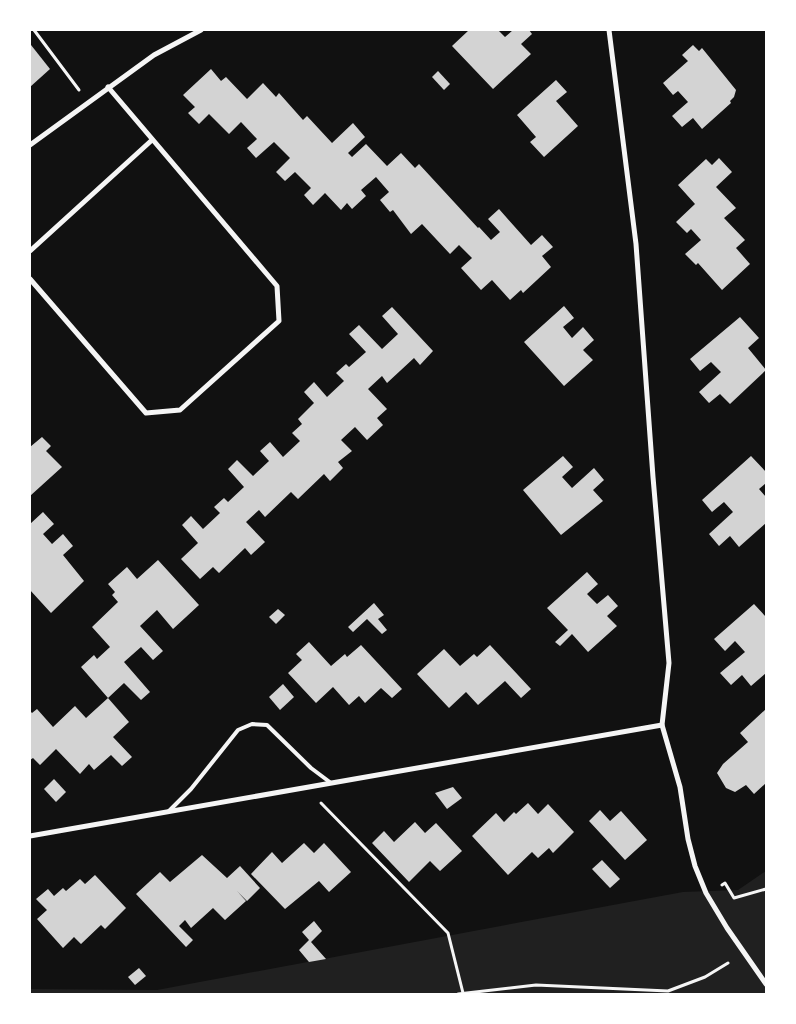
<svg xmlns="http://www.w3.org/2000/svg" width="796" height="1024" font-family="Overpass,sans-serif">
  <rect width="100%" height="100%" fill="#111"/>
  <polygon fill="#202020" points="766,871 766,994 30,994 30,989 157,990 683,892 738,890"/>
  <g fill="#d3d3d3">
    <polygon points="469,30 498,30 505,37 513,30 529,30 532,34 521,44 531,54 493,89 452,46"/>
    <polygon points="31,45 50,69 30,87 30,46"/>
    <polygon points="693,45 699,51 702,48 736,90 734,97 730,101 731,103 702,129 693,118 682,127 672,116 688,102 678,91 673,95 663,83 688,61 682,55"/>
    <polygon points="211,69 221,81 226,77 247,99 263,83 276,97 279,93 303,120 307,116 332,143 353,123 365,137 348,153 352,157 366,144 387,166 401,153 415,168 419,164 478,228 479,227 491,240 500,232 488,219 499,209 531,245 542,235 553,247 542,256 551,267 523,293 521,290 510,300 492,280 481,290 461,268 472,258 459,245 450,254 422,224 411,234 393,210 390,212 380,200 389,192 376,177 361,190 366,196 352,209 347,203 341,210 325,193 313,205 304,195 311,188 295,172 285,181 276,172 290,158 274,142 256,158 247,148 257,139 241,122 229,134 209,114 199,124 188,113 195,107 183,95"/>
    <polygon points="438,71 450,84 444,90 432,77"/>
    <polygon points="556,80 567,92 556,101 578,126 544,157 530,142 536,137 517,115"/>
    <polygon points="719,158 732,172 716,187 736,208 724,218 745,240 736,248 750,264 722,290 698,263 696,265 685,254 701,240 691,229 687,233 676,222 695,204 678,185 706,159 712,165"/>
    <polygon points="564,306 574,318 563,327 572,338 583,327 594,340 583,350 593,360 564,386 524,342"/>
    <polygon points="392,307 433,351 420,365 414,358 387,383 382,376 368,389 387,409 377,418 383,425 367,440 355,427 341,440 352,451 338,462 343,468 330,481 324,474 298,499 291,492 265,517 259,510 246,522 265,542 251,555 245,548 219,573 213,567 200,579 181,559 198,543 182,525 191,516 203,529 220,513 214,507 224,498 228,502 244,487 228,469 237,460 253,476 269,461 260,451 270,442 283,457 300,441 292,433 302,424 298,419 314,403 304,392 314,382 327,397 344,381 336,373 346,364 349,367 366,352 349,334 359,325 382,349 398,334 382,316"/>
    <polygon points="740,317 759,338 748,348 766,370 730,404 720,394 709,403 699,392 721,372 711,362 700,371 690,359"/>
    <polygon points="42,437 51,446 46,451 62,467 30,496 30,447"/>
    <polygon points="563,456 573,467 562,477 572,488 594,468 604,480 593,490 603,501 561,535 523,490"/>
    <polygon points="751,456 766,472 766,483 759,489 766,497 766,523 739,547 730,536 719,546 709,534 733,512 724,502 712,512 702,500"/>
    <polygon points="43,512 54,524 43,534 52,544 63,534 73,546 63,555 84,581 51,613 30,590 30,524"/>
    <polygon points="158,560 199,605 173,629 157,610 140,626 163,651 153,660 141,647 124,662 150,692 141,700 124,683 108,698 81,667 94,655 97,659 110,647 92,627 118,602 112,595 115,592 108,584 127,567 137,579"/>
    <polygon points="587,572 598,584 587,594 597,604 608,595 618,606 607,616 617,626 588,652 572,634 560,646 555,642 568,630 547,608"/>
    <polygon points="374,603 384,615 378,619 387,630 382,634 367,619 353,632 348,627"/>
    <polygon points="754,604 766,617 766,673 751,686 742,675 731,685 720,673 745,652 735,641 725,651 714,639"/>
    <polygon points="278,609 285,615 276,624 269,617"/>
    <polygon points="309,642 331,666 345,654 347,657 361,645 402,689 392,698 381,688 365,703 359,696 349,705 333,687 316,703 288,673 302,660 296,654"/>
    <polygon points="490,645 531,689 521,698 505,681 478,705 466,692 449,708 417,674 444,649 460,666 474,654 477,657"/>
    <polygon points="283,684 294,697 280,710 269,697"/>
    <polygon points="108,698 129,722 113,737 132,757 122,766 111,755 94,770 89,764 80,774 56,749 40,765 33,758 30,760 30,711 32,713 37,709 53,727 75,706 86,718"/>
    <polygon points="766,709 766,783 754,794 746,785 735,792 726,788 717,773 723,764 748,742 740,733"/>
    <polygon points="54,779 66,792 56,802 44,789"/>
    <polygon points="453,787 462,798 447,809 435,793"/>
    <polygon points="528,803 538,814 548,804 574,832 553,853 549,848 538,858 532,852 508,875 472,836 496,813 504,822 514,812 516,814"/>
    <polygon points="600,810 610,821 621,811 647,840 625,860 589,821"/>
    <polygon points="415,822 425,833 436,823 462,851 440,871 430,861 409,882 372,843 384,831 394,842"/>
    <polygon points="304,843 314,853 324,843 351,872 329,892 319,881 285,909 251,874 272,852 282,863"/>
    <polygon points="202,855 227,878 240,866 260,888 247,901 237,891 246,901 225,920 213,908 191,928 185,920 179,926 193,940 186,947 136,894 160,872 170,882"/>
    <polygon points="602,860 620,879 610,888 592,869"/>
    <polygon points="95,875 126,908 105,929 101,925 81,944 74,937 63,948 37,919 47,910 36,899 48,889 54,896 63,888 66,891 80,879 85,884"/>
    <polygon points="314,921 322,931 311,942 326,959 309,962 299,950 309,940 302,932"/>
    <polygon points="139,968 146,976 135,985 128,977"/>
  </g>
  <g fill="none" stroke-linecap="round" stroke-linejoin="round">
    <g stroke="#f5f5f5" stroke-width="3">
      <polyline points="34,30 79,90"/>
      <polyline points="321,803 448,933 463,993"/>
      <polyline points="722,885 725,883 734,898 766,889"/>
      <polyline points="458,994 536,985 668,991 705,977 728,963"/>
    </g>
    <polyline stroke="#f5f5f5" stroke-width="4" points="169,811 191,789 238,730 252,724 267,725 311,768 331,783"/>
    <g stroke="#f5f5f5" stroke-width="5">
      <polyline points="609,30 636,244 653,477 669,663 662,725 680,787 688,839 695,866 706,893 727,928 766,984"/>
      <polyline points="30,145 154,55 201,30"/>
      <polyline points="30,251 152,140"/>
      <polyline points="30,279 146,413 180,410 279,321 277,286 108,87"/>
      <polyline points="30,836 662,725"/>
    </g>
  </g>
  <rect width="796" height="1024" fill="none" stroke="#ffffff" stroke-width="62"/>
</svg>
